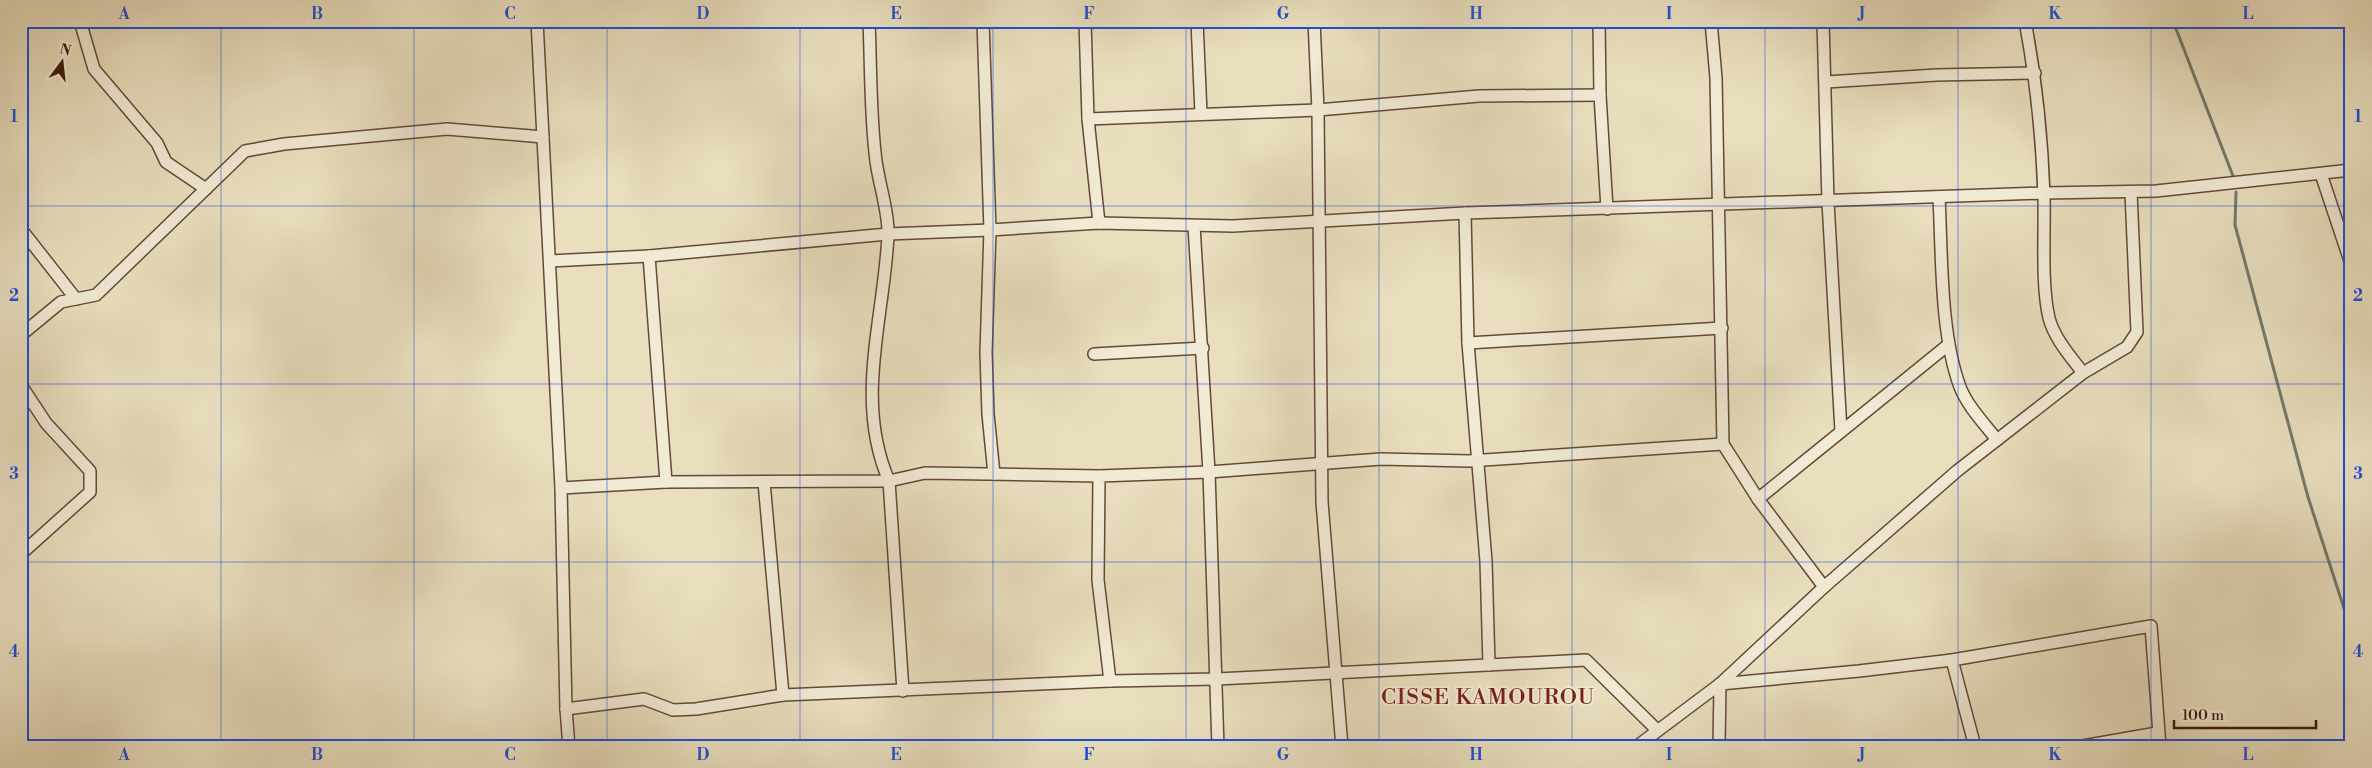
<svg xmlns="http://www.w3.org/2000/svg" width="2372" height="768" font-family="'Libre Bodoni',serif">
  <rect width="100%" height="100%" fill="#e9dfbf"/>
  <filter id="stains"><feTurbulence type="fractalNoise" baseFrequency=".004" numOctaves="4"/><feColorMatrix values="0 0 0 0 .2 0 0 0 0 .09 0 0 0 0 .02 0 0 0 .5 -.17"/></filter>
  <radialGradient id="worn" r=".72"><stop offset=".6" stop-color="#630" stop-opacity="0"/><stop offset="1" stop-color="#630" stop-opacity=".3"/></radialGradient>
  <g fill="none" stroke-linecap="round" stroke-linejoin="round">
    <g stroke="#717b6f" stroke-width="3">
      <polyline points="2173,21 2233,176"/>
      <polyline points="2236,192 2235,225 2308,497 2351,630"/>
    </g>
    <defs>
      <g id="minor">
        <polyline points="80,21 94,69 157,143 166,162 206,189"/>
        <polyline points="537,21 561,488 566,709 569,747"/>
        <path d="M869 21C871 67 870 115 876 161 879 184 889 213 888 235 884 320 854 400 889 481L903 691"/>
        <polyline points="983,21 990,230 986,353 988,414 994,474"/>
        <polyline points="1085,21 1088,119 1099,223"/>
        <polyline points="1197,21 1201,114"/>
        <polyline points="1314,21 1318,110 1322,502 1342,747"/>
        <polyline points="1599,21 1600,95 1607,209"/>
        <polyline points="1711,21 1716,78 1723,444 1758,499 1824,587"/>
        <polyline points="1823,21 1828,202 1841,431"/>
        <path d="M2025 21C2036 79 2042 137 2044 196 2045 232 2041 284 2049 318 2054 338 2071 357 2083 373"/>
        <polyline points="21,22 23,21"/>
        <polyline points="1826,82 1936,75 2035,73"/>
        <polyline points="1088,119 1318,110 1479,96 1600,95"/>
        <polyline points="2321,174 2351,264"/>
        <path d="M1939 197C1942 255 1940 333 1960 387 1968 407 1984 423 1997 440"/>
        <polyline points="1465,213 1468,343 1486,561 1489,665"/>
        <polyline points="1194,226 1209,472 1218,747"/>
        <polyline points="21,229 76,299"/>
        <polyline points="550,261 649,256"/>
        <polyline points="21,335 61,302 96,295 245,151 284,144 447,129 543,137"/>
        <polyline points="1468,343 1722,328"/>
        <polyline points="1094,354 1203,348"/>
        <polyline points="21,385 46,423 90,471 90,492 21,554"/>
        <polyline points="666,482 889,481 925,473 1099,476"/>
        <polyline points="764,482 783,695"/>
        <polyline points="561,488 666,482 649,256 888,234 990,230 1099,223 1233,226 1465,213 2044,193 2156,191 2351,170"/>
        <polyline points="1758,499 1948,345"/>
        <polyline points="1952,660 1974,743 1978,747"/>
        <polyline points="1110,681 1098,580 1099,476 1209,472 1381,459 1469,461 1723,444"/>
        <polyline points="1720,684 1859,671 1952,660 2151,626 2160,747"/>
        <polyline points="566,709 644,699 673,710 696,709 783,695 1110,681 1217,679 1586,660 1657,730"/>
        <polyline points="1636,747 1720,684 1824,587 1957,471 2083,373 2127,347 2137,332 2131,192"/>
        <polyline points="1719,747 1720,684"/>
        <polyline points="2077,747 2157,733"/>
      </g>
    </defs>
    <use href="#minor" stroke="#644937" stroke-width="14"/>
    <use href="#minor" stroke="#f1ead5" stroke-width="11"/>
  </g>
  <path fill="none" stroke="#1d4ed8" stroke-width="1" stroke-opacity="0.55" d="M221 21V747M414 21V747M607 21V747M800 21V747M993 21V747M1186 21V747M1379 21V747M1572 21V747M1765 21V747M1958 21V747M2151 21V747M21 206H2351M21 384H2351M21 562H2351"/>
  <g text-anchor="middle" dominant-baseline="central" stroke-width="4" stroke-linejoin="round" paint-order="stroke">
    <g font-size="22" letter-spacing="1" fill="#7a1f14" stroke="#f1ead5">
      <text x="1488" y="697">CISSE KAMOUROU</text>
    </g>
  </g>
  <rect width="2372" height="768" fill="none" stroke="#e9dfbf" stroke-width="55"/>
  <g transform="translate(62 62) rotate(15)" stroke="#f1ead5" stroke-width="4" paint-order="stroke">
  <path d="M0-4L9 19L0 12L-9 19Z" fill="#38170a"/>
  <text y="-8" font-size="14" font-weight="bold" text-anchor="middle" fill="#38170a">N</text>
  </g>
  <path d="M2174 720v8h142v-8" fill="none" stroke="#38170a" stroke-width="2.5"/>
  <text x="2182" y="720" font-size="15" fill="#38170a" stroke="#f1ead5" stroke-width="4" paint-order="stroke">100 m</text>
  <rect x="28" y="28" width="2316" height="712" fill="none" stroke="#1d4ed8" stroke-width="2"/>
  <g font-size="16" text-anchor="middle" font-weight="bold" fill="#1d4ed8">
    <text x="124" y="19">A</text>
    <text x="317" y="19">B</text>
    <text x="510" y="19">C</text>
    <text x="703" y="19">D</text>
    <text x="896" y="19">E</text>
    <text x="1089" y="19">F</text>
    <text x="1283" y="19">G</text>
    <text x="1476" y="19">H</text>
    <text x="1669" y="19">I</text>
    <text x="1862" y="19">J</text>
    <text x="2055" y="19">K</text>
    <text x="2248" y="19">L</text>
    <text x="14" y="122">1</text>
    <text x="2358" y="122">1</text>
    <text x="14" y="301">2</text>
    <text x="2358" y="301">2</text>
    <text x="14" y="479">3</text>
    <text x="2358" y="479">3</text>
    <text x="14" y="657">4</text>
    <text x="2358" y="657">4</text>
    <text x="124" y="760">A</text>
    <text x="317" y="760">B</text>
    <text x="510" y="760">C</text>
    <text x="703" y="760">D</text>
    <text x="896" y="760">E</text>
    <text x="1089" y="760">F</text>
    <text x="1283" y="760">G</text>
    <text x="1476" y="760">H</text>
    <text x="1669" y="760">I</text>
    <text x="1862" y="760">J</text>
    <text x="2055" y="760">K</text>
    <text x="2248" y="760">L</text>
  </g>
  <rect width="100%" height="100%" filter="url(#stains)"/>
  <rect width="100%" height="100%" fill="url(#worn)"/>
</svg>
